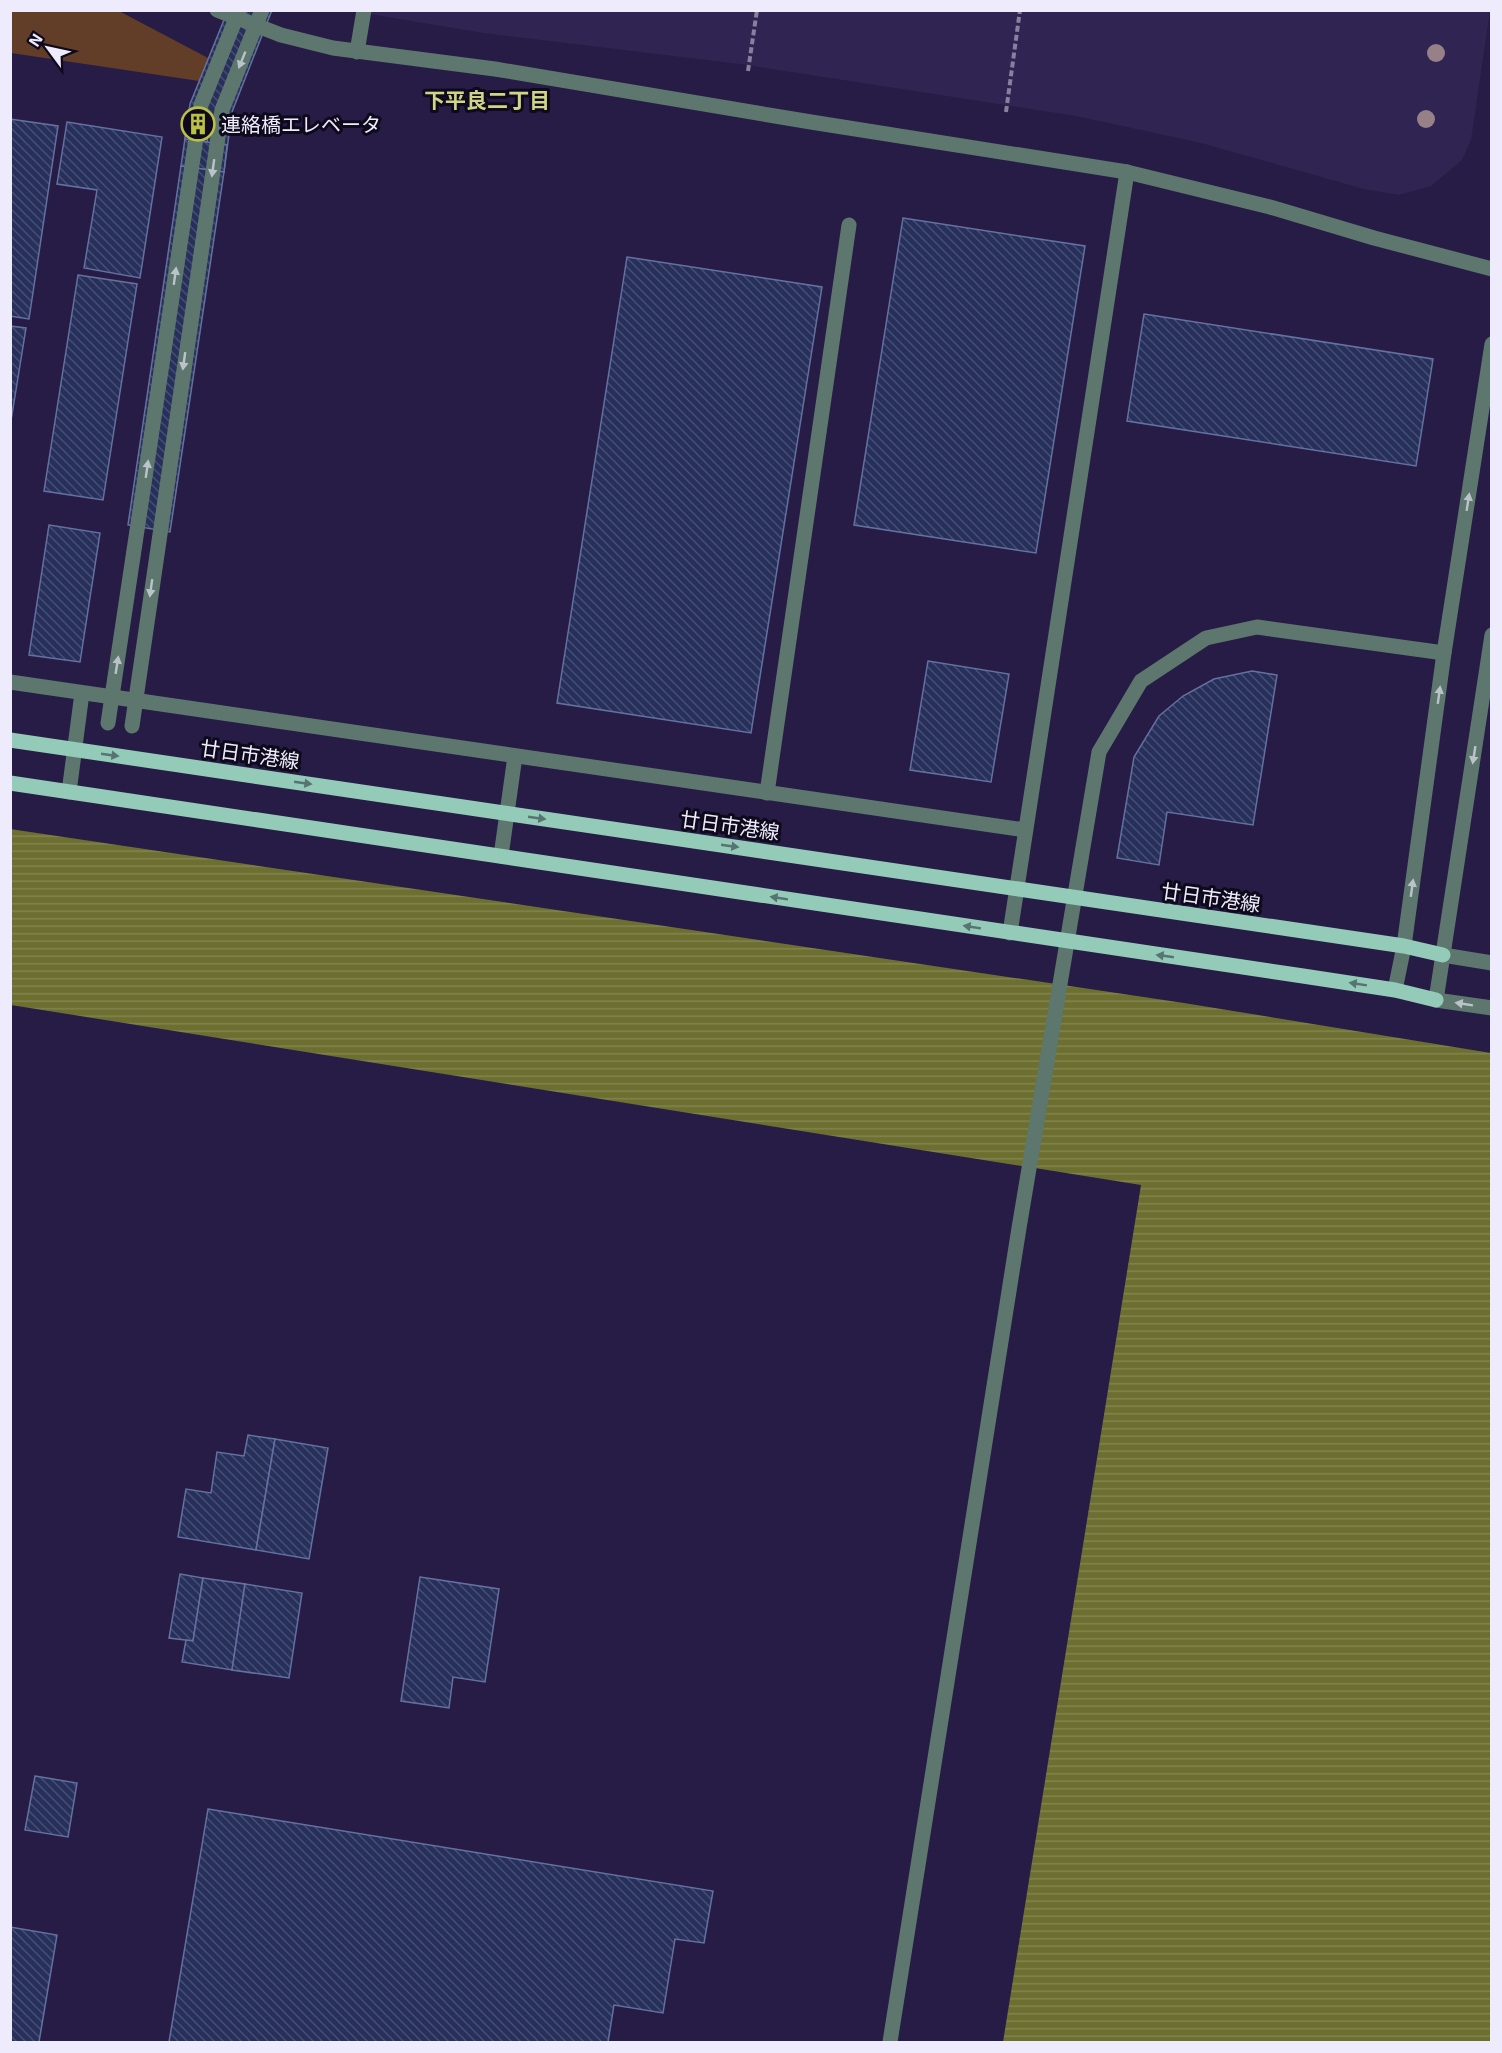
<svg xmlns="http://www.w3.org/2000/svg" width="1502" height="2053" font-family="'Exo 2','Noto Sans JP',sans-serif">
  <defs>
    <pattern id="water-rules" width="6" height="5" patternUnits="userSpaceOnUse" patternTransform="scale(1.5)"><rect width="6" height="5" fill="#6c6f30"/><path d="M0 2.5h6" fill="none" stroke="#81844f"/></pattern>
    <pattern id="building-back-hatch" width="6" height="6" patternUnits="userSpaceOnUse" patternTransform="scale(1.5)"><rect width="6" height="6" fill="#27305a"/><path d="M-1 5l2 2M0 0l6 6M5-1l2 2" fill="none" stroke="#474e73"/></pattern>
  </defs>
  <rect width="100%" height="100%" fill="#261c45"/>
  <polygon fill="#302453" points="351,11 1490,11 1471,140 1462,160 1431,186 1399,195 1364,189 1201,143 1076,116 740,64 484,33"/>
  <polygon fill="#623e28" points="117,10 210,59 206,82 11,53 11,11"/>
  <polygon fill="url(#water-rules)" points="10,829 1184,1003 1491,1053 1491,2042 1003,2042 1141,1185 11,1005"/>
  <g fill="url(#building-back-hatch)" stroke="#6471a0" stroke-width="1.5">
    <polygon points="228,10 272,10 232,112 224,172 181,166 190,104"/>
    <polygon points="189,115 210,118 207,142 185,139"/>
    <polygon points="10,119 58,126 29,319 10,316"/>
    <polygon points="67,122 162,137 140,278 84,268 97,190 57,184"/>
    <polygon points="199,141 227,145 224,172 195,168"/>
    <polygon points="181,166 224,172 170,532 128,525"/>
    <polygon points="903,218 1085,246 1036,553 854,525"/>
    <polygon points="627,257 822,287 751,733 557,703"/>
    <polygon points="78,275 137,284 103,500 44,491"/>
    <polygon points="1144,314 1433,359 1416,466 1127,421"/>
    <polygon points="10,326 26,328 10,427"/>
    <polygon points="49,525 100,533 80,662 29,655"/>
    <polygon points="928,661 1009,674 991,782 910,770"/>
    <polygon points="1252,671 1277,675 1253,825 1167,812 1159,865 1117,858 1134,757 1159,716 1183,696 1214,679"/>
    <polygon points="248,1435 275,1439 256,1550 178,1537 186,1489 211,1493 217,1452 244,1456"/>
    <polygon points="275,1439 328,1448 309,1559 256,1550"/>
    <polygon points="180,1574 203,1578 193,1641 169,1638"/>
    <polygon points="420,1577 499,1589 485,1682 453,1677 449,1708 401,1701"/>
    <polygon points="203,1578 245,1584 232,1670 182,1662 186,1640 193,1641"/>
    <polygon points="245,1584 302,1593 289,1678 232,1670"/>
    <polygon points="35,1776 77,1783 68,1837 25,1830"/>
    <polygon points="208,1809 713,1891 704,1943 675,1939 663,2013 614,2005 608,2042 169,2042"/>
    <polygon points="10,1927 57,1935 39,2042 10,2042"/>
  </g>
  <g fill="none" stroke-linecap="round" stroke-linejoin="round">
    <g stroke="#87819e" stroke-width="4" stroke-dasharray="6 3" stroke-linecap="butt">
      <polyline points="748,71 757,10"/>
      <polyline points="1006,112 1020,10"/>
    </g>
    <g stroke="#5d776e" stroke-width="15">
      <polyline points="217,10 281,35 333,48 495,69 811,122 1127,172 1270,207 1374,238 1492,269"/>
      <polyline points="357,52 364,10"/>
      <polyline points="1492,635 1436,1000 1492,1008"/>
      <polyline points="10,682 1025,830"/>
      <polyline points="108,723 201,105 239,11"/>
      <polyline points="132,726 222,110 262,10"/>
      <polyline points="69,792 82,693"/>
      <polyline points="767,793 849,225"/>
      <polyline points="501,856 515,756"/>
      <polyline points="1010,933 1127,172"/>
      <polyline points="1443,955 1492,963"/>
      <polyline points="1395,990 1404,946 1444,653 1492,344"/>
      <polyline points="890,2042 1019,1228 1099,752 1141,681 1206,638 1257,627 1444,653"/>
    </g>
    <g stroke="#93cbb8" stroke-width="15">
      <polyline points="10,740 1404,946 1443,955"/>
      <polyline points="10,783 1303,976 1395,990 1436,1000"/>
    </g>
  </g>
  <g fill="#978088">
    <circle cx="1436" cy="53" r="9"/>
    <circle cx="1426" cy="119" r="9"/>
  </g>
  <defs><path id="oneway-solid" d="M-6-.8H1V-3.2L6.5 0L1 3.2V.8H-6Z" transform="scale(1.5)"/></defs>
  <g fill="#bbc3ca">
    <use href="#oneway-solid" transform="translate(242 60) rotate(112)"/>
    <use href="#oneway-solid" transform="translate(213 168) rotate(98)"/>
    <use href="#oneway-solid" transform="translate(175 276) rotate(-82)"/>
    <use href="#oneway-solid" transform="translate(184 361) rotate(98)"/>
    <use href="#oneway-solid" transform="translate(147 469) rotate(-82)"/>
    <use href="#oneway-solid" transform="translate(1468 502) rotate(-81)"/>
    <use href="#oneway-solid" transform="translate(151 588) rotate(98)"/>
    <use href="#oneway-solid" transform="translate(117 665) rotate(-81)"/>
    <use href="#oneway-solid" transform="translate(1439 695) rotate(-82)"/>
    <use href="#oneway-solid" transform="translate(1474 755) rotate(99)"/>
    <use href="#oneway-solid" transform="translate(1412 888) rotate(-82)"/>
    <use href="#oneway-solid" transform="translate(1464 1004) rotate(-171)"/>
  </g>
  <g fill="#577472">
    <use href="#oneway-solid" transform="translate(110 755) rotate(8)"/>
    <use href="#oneway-solid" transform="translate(303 783) rotate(8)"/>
    <use href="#oneway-solid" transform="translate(537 818) rotate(8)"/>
    <use href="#oneway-solid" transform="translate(730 846) rotate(8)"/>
    <use href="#oneway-solid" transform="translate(779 898) rotate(-171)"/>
    <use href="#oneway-solid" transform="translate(972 927) rotate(-171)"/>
    <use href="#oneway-solid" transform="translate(1165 956) rotate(-172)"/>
    <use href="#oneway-solid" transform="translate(1358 984) rotate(-171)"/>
  </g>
  <defs>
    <symbol id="building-ring" viewBox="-11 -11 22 22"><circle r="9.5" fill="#0e0a1c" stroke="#bac045" stroke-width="1.5"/><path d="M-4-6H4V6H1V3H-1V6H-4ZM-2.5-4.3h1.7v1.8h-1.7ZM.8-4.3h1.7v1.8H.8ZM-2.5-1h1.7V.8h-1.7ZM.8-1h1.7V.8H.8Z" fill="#bac045"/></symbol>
  </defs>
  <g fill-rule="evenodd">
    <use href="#building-ring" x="179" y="105" width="38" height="38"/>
  </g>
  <g text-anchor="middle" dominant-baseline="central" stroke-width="6" stroke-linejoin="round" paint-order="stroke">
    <g font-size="20" fill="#eeecfc" stroke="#0e0a1c" text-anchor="start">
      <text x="221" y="124">連絡橋エレベータ</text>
    </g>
    <g font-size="20" fill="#eeecfc" stroke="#0e0a1c">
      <text transform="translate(250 754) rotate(8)">廿日市港線</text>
      <text transform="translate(730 825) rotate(8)">廿日市港線</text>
      <text transform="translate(1211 897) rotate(8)">廿日市港線</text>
    </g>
    <g font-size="21" font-weight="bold" fill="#cfd487" stroke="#0e0a1c">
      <text x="487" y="99">下平良二丁目</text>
    </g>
  </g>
  <rect width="1502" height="2053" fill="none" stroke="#eeecfc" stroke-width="24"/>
  <g transform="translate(48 48) rotate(303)" stroke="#0e0a1c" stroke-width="4.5" paint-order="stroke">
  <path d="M0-4.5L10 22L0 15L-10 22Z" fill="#eeecfc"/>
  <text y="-9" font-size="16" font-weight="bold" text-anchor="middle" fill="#eeecfc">N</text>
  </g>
</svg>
